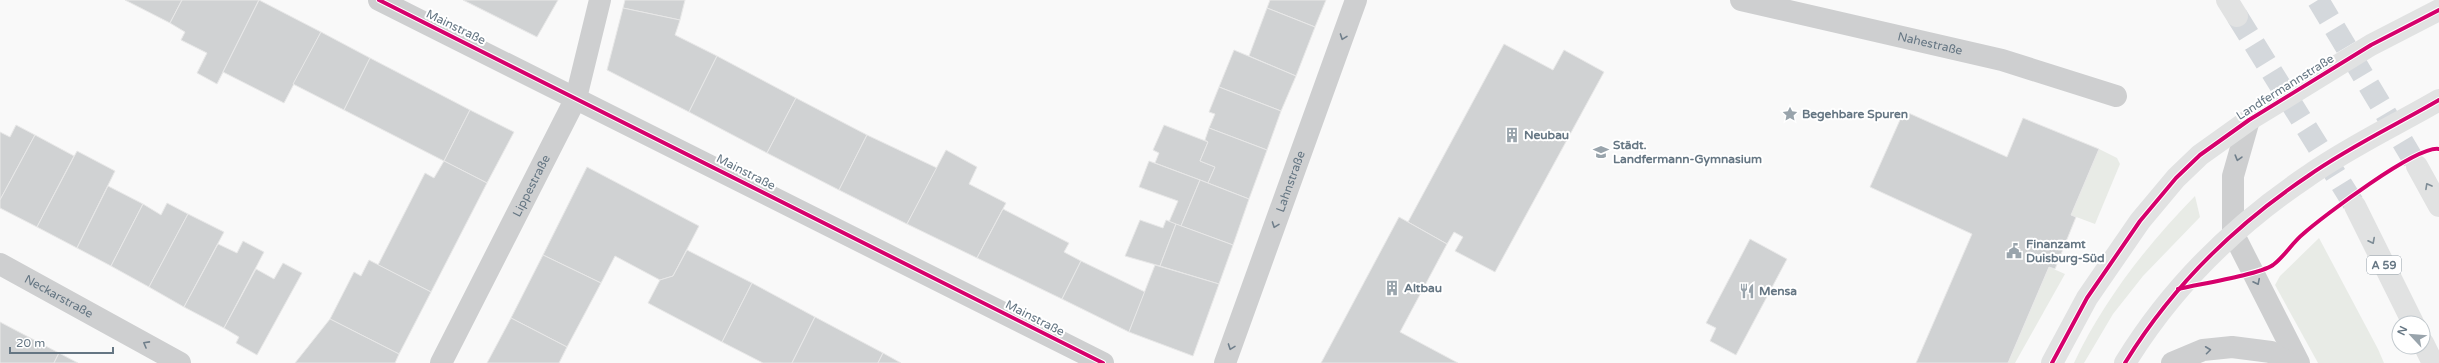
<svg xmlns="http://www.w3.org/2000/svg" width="2439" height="363" font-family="'Varela Round',sans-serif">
  <rect width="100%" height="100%" fill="#f9f9f9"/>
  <g fill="#e8ebe6">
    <polygon points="2099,149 2117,158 2120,164 2095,224 2071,215"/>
    <path d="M2195 196 2200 217 2143 276 2113 314 2084 363H2074C2103 301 2147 245 2195 196Z"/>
    <polygon points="2319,238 2378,349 2384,363 2318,363 2275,285 2280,276"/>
    <polygon points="2049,267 2065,274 2015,363 2008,363"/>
  </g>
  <g fill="#d0d2d3" stroke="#e8e8e8">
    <polygon points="125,0 182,0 170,23"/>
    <polygon points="182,0 259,0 217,84 197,73 207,53 181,40 185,32 170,23"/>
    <polygon points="259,0 321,32 284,103 223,72"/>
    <polygon points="463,0 558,0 537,37"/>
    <polygon points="625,0 685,0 680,20 623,8"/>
    <polygon points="1270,0 1326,0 1315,27 1267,8"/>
    <polygon points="623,8 680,20 675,35 717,56 689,112 607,70"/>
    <polygon points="1267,8 1315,27 1296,76 1249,56"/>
    <polygon points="321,32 370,58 344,110 293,84"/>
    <polygon points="1504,44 1553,70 1564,50 1604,72 1495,272 1455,251 1463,237 1454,232 1447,244 1408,222"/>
    <polygon points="1234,50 1296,76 1281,111 1219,87"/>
    <polygon points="717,56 796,98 767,153 689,112"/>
    <polygon points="370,58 470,110 444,161 344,110"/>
    <polygon points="1219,87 1281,111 1267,150 1209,128 1215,114 1209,112"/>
    <polygon points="796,98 867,135 839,190 767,153"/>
    <polygon points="470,110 514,132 487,183 444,161"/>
    <polygon points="1904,111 2007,157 2023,118 2099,149 2071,215 2076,217 2055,269 2049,267 2008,363 1916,363 1972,234 1870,187"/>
    <polygon points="16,125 35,135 0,200 0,132 10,137"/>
    <polygon points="1164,125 1208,142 1200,161 1215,167 1208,183 1155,163 1159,153 1153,150"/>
    <polygon points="1209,128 1267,150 1249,199 1208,183 1215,167 1200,161 1208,142 1205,140"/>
    <polygon points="35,135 74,156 37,227 0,208 0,200"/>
    <polygon points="867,135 937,168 907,224 839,190"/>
    <polygon points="946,150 977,167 969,184 1006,203 977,258 907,224"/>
    <polygon points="77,151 115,171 77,248 37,227"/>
    <polygon points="444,161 487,183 431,292 378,265 425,173 434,178"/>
    <polygon points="1149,161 1200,180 1181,226 1169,222 1178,201 1139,187"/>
    <polygon points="587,167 699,226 673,276 660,280 615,256 601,283 543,255"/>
    <polygon points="1200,180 1249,199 1233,245 1181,226"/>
    <polygon points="108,186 143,204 111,266 77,248"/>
    <polygon points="167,203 188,214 149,287 111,266 143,204 161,215"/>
    <polygon points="1003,209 1069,243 1064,252 1081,261 1062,299 977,258"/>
    <polygon points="188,214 224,232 184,307 149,287"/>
    <polygon points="1399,217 1447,244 1400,332 1458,363 1321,363"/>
    <polygon points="1140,220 1163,228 1166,220 1176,224 1160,266 1125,256"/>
    <polygon points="1176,224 1233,245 1219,284 1160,266"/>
    <polygon points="1750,239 1787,259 1736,355 1710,341 1716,328 1706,323"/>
    <polygon points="243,241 264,252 224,328 184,307 218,244 237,253"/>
    <polygon points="687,250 752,283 722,342 648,303 660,280 673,276"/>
    <polygon points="543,255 601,283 567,347 511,318"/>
    <polygon points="369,260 431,292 399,354 330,319 354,272 361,276"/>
    <polygon points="1081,261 1145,292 1129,332 1062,299"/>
    <polygon points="283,263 302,273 257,355 236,343 239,337 224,328 256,269 274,279"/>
    <polygon points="1155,265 1219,284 1193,356 1129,332"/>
    <polygon points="752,283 815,317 792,363 763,363 722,342"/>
    <polygon points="815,317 883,353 878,363 792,363"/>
    <polygon points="511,318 567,347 559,363 487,363"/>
    <polygon points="330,319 399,354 395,363 295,363"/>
    <polygon points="0,322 59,353 54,363 0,363"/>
    <polygon points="59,353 78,363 54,363"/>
    <polygon points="883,353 901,363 878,363"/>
  </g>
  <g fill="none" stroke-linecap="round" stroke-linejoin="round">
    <g stroke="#d4d8dc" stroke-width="22" stroke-dasharray="22 11" stroke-linecap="butt">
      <polyline points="2318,0 2417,166"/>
      <polyline points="2237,16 2355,206"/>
    </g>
    <g stroke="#cecfd0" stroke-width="22">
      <polyline points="379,0 1103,363"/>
      <path id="s1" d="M1741 0 2002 60 2116 96"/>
      <polyline points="2249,120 2233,176 2233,233 2299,363"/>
      <path id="s2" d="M0 264 180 363"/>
      <path id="s3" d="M441 363 576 98 600 0"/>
      <path id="s4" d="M1225 363 1356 0"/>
      <polyline points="2172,363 2203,350 2232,347 2271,352 2288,363"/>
    </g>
    <g stroke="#e1e2e2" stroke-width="22">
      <polyline points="2052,363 2087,298 2140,221 2176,178 2200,155 2249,120 2371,45 2439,10"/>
      <path d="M2125 363C2171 288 2235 225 2308 176 2349 147 2396 125 2439 100"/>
    </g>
    <g stroke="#e1e2e2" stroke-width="22">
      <polyline points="2227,0 2237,16"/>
      <polyline points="2417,166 2439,206"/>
      <polyline points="2355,206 2413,323"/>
      <polyline points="2423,343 2433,363"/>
    </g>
    <defs>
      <g id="cycleway">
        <polyline points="379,0 1103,363"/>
        <path d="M2178 289C2199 284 2258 275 2273 265 2284 257 2292 243 2303 234 2322 217 2417 145 2439 149"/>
        <polyline points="2052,363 2087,298 2140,221 2176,178 2200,155 2249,120 2371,45 2439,10"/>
        <path d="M2125 363C2171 288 2235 225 2308 176 2349 147 2396 125 2439 100"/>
      </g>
    </defs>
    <use href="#cycleway" stroke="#fff" stroke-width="6"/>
    <use href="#cycleway" stroke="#d6006c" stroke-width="4"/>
  </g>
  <defs><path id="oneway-chevron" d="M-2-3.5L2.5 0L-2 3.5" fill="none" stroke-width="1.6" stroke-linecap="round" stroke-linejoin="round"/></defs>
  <g stroke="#707f8b">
    <use href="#oneway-chevron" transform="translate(1343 37) rotate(110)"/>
    <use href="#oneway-chevron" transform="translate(2238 158) rotate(106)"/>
    <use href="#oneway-chevron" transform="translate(1275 225) rotate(110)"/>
    <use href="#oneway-chevron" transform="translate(2257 282) rotate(64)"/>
    <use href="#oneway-chevron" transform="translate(146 344) rotate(-151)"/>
    <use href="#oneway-chevron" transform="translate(1231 347) rotate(110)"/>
    <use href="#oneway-chevron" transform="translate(2208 350) rotate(-7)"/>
  </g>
  <g stroke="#7e8c96">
    <use href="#oneway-chevron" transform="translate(2428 186) rotate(-119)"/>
    <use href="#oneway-chevron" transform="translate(2372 241) rotate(63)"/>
  </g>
  <defs>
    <symbol id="sight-bare" viewBox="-9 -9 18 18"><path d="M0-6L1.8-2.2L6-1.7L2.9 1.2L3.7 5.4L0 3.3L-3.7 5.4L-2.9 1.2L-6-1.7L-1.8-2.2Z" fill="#99a4ac" stroke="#fff" stroke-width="2.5" paint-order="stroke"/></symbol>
    <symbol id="building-bare" viewBox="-9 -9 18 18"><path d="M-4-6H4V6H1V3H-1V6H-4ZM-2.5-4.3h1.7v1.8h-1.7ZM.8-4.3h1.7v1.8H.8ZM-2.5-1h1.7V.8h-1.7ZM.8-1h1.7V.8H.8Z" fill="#99a4ac" stroke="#fff" stroke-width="2.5" paint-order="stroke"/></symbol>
    <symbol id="school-bare" viewBox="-9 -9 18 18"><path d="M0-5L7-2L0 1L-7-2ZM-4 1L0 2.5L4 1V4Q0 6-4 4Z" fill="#99a4ac" stroke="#fff" stroke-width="2.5" paint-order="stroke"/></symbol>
    <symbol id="civic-bare" viewBox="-9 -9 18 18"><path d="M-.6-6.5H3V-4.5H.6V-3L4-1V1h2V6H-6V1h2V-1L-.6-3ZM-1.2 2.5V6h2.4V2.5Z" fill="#99a4ac" stroke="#fff" stroke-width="2.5" paint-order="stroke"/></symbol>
    <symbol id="restaurant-bare" viewBox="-9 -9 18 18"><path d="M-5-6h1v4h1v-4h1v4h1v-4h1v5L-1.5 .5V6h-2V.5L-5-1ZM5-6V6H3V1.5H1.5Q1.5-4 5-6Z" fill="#99a4ac" stroke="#fff" stroke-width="2.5" paint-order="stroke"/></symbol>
  </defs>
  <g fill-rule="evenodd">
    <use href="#sight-bare" x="1779" y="103" width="22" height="22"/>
    <use href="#building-bare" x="1501" y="124" width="22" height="22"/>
    <use href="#school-bare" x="1590" y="141" width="22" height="22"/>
    <use href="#civic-bare" x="2003" y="240" width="22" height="22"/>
    <use href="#building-bare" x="1381" y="277" width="22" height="22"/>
    <use href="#restaurant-bare" x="1736" y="280" width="22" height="22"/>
  </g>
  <g text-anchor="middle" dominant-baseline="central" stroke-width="4" stroke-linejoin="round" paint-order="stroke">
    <rect fill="#fff" stroke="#939fa8" stroke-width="1" x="2367" y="256" width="34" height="18" rx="3"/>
    <g font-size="11" font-weight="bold" fill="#657683">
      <text x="2384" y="265">A 59</text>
    </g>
    <g font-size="12" fill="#657683" stroke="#fff">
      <text transform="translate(456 27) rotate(26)">Mainstraße</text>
      <text stroke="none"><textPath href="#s1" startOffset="194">Nahestraße</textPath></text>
      <text transform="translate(2285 87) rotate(-32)">Landfermannstraße</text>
      <text transform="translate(746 172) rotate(27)">Mainstraße</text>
      <text stroke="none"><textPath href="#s4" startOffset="193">Lahnstraße</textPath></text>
      <text stroke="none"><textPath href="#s3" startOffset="199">Lippestraße</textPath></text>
      <text stroke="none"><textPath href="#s2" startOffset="67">Neckarstraße</textPath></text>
      <text transform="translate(1035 318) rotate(27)">Mainstraße</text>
    </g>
    <g font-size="12" font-weight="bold" fill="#657683" stroke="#fff" text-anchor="start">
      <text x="1802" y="114">Begehbare Spuren</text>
      <text x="1524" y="135">Neubau</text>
      <text x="1613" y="145">Städt.<tspan x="1613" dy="14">Landfermann-Gymnasium</tspan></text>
      <text x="2026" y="244">Finanzamt<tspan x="2026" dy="14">Duisburg-Süd</tspan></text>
      <text x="1404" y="288">Altbau</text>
      <text x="1759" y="291">Mensa</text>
    </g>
  </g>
  <g transform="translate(2411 335) rotate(296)"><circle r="19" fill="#ffffff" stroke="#c1c8cd"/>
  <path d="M0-3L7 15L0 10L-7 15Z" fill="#99a4ac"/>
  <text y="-6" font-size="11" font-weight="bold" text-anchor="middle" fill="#657683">N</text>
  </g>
  <path d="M10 347v6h103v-6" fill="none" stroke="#657683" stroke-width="2"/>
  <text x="16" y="347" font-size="12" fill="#657683" stroke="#ffffff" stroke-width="3" paint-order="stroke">20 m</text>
</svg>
